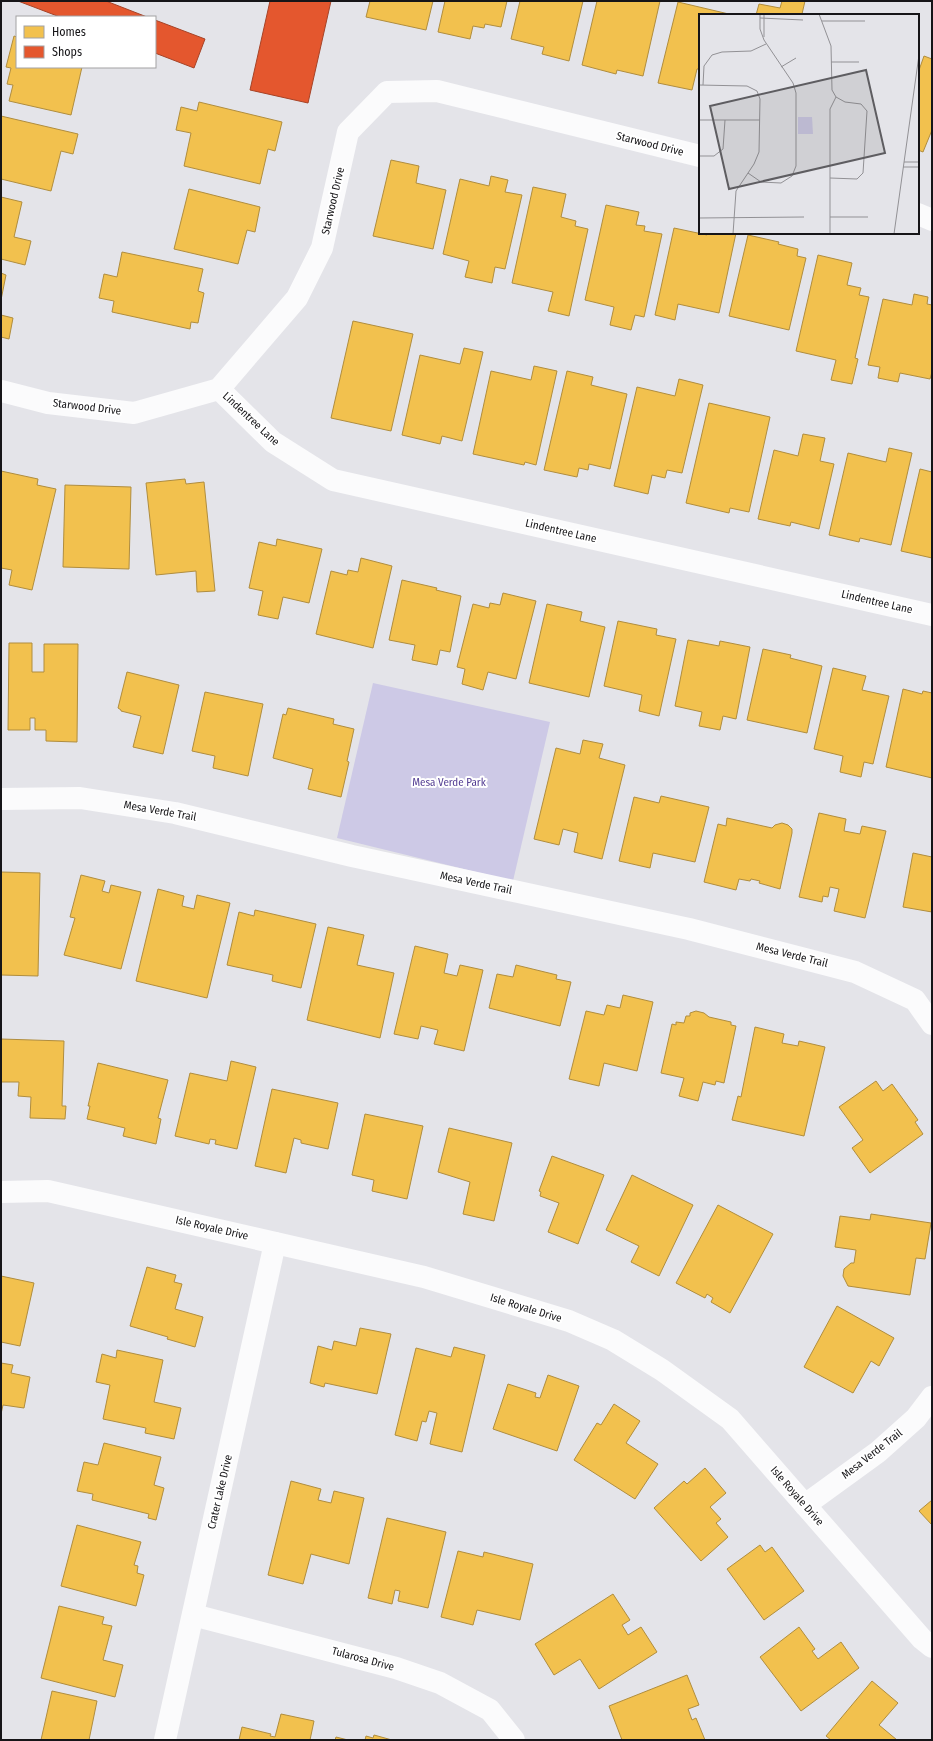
<svg xmlns="http://www.w3.org/2000/svg" width="933" height="1741" font-family="'Fira Sans Condensed',sans-serif">
  <rect width="100%" height="100%" fill="#e4e4e9"/>
  <polygon fill="#cdc9e6" points="373,683 550,722 513,881 337,838"/>
  <g fill="#f2c14e" stroke="#b08d3e">
    <polygon points="370,1 433,1 426,30 366,17"/>
    <polygon points="445,1 507,1 501,27 485,24 484,28 473,26 470,39 438,32"/>
    <polygon points="520,1 583,1 569,61 542,54 544,47 511,39"/>
    <polygon points="597,1 660,1 643,76 617,70 616,74 582,65"/>
    <polygon points="782,1 805,1 802,14 809,15 756,15 759,4 780,8"/>
    <polygon points="678,2 733,15 700,15 700,69 697,69 692,90 658,83"/>
    <polygon points="14,36 17,37 17,67 82,67 71,115 9,101 13,85 7,84 11,68 6,67"/>
    <polygon points="924,56 932,59 932,130 923,152 918,150 918,73"/>
    <polygon points="199,102 282,122 275,151 268,149 260,184 184,166 191,133 176,130 181,107 197,111"/>
    <polygon points="1,116 78,134 73,154 61,151 51,191 1,179"/>
    <polygon points="391,160 419,166 416,183 446,190 433,249 373,236"/>
    <polygon points="491,176 508,180 505,192 522,195 505,269 495,267 492,283 465,277 469,261 443,254 460,179 489,186"/>
    <polygon points="533,187 566,194 561,217 576,221 575,226 588,229 569,316 548,311 553,292 512,283"/>
    <polygon points="189,189 260,207 255,232 247,230 238,264 174,249"/>
    <polygon points="1,197 22,202 14,237 31,241 25,265 1,259"/>
    <polygon points="606,205 639,212 636,225 645,226 644,231 662,234 644,317 635,315 631,330 610,325 614,307 585,300"/>
    <polygon points="674,228 707,235 708,233 736,233 719,313 678,304 675,320 655,315"/>
    <polygon points="748,235 779,242 778,244 798,249 797,256 806,258 789,330 729,316"/>
    <polygon points="122,252 203,269 198,291 204,293 198,323 191,322 190,329 112,312 114,301 99,298 104,274 117,277"/>
    <polygon points="818,255 852,263 847,285 861,288 859,295 869,297 855,358 858,359 852,384 831,380 836,360 796,351"/>
    <polygon points="1,273 6,275 1,300"/>
    <polygon points="914,294 928,297 927,304 932,305 932,372 930,379 900,373 898,382 878,378 880,367 868,365 883,299 912,305"/>
    <polygon points="1,315 13,318 9,339 1,337"/>
    <polygon points="353,321 413,334 391,431 331,418"/>
    <polygon points="464,348 483,352 462,441 442,436 440,444 402,435 420,355 460,364"/>
    <polygon points="534,366 557,371 536,465 525,462 524,465 473,454 491,371 531,380"/>
    <polygon points="567,371 593,377 591,385 627,394 610,469 589,464 588,470 579,468 577,477 544,470"/>
    <polygon points="679,379 703,385 682,473 667,470 665,478 652,475 648,494 614,486 637,387 675,396"/>
    <polygon points="709,403 770,417 749,512 730,508 729,513 686,503"/>
    <polygon points="803,434 825,438 820,461 834,464 819,529 791,522 790,526 758,519 774,450 798,456"/>
    <polygon points="889,448 912,453 891,545 860,538 859,542 829,535 848,453 886,462"/>
    <polygon points="920,469 932,472 932,558 901,551"/>
    <polygon points="1,471 38,479 37,485 56,489 32,590 9,585 12,570 1,568"/>
    <polygon points="185,479 186,484 204,482 215,591 197,592 196,571 156,575 146,483"/>
    <polygon points="65,485 131,487 129,569 63,567"/>
    <polygon points="277,539 322,549 309,603 283,597 278,619 258,615 263,591 249,588 259,542 276,546"/>
    <polygon points="361,558 392,566 373,648 316,634 331,571 347,575 348,570 358,572"/>
    <polygon points="402,580 437,588 436,590 461,596 450,652 440,650 437,665 412,660 415,645 389,640"/>
    <polygon points="503,593 536,601 516,679 488,672 483,690 462,684 465,669 457,667 473,604 489,608 490,603 500,605"/>
    <polygon points="547,604 582,612 580,621 605,627 589,697 529,683"/>
    <polygon points="618,621 657,629 656,635 676,639 659,716 639,711 642,695 604,686"/>
    <polygon points="688,640 719,646 720,641 750,647 736,719 723,716 720,730 699,726 702,712 675,706"/>
    <polygon points="9,643 32,643 32,672 44,672 44,644 78,644 77,742 46,741 46,730 35,730 35,718 30,718 30,730 8,730"/>
    <polygon points="763,649 791,655 790,658 822,666 807,733 747,720"/>
    <polygon points="833,668 866,676 862,690 889,696 873,764 864,762 861,777 840,772 843,756 814,749"/>
    <polygon points="127,672 179,685 163,754 133,747 141,716 121,711 121,710 118,708"/>
    <polygon points="903,689 922,694 923,691 932,693 932,778 886,767"/>
    <polygon points="205,692 263,704 248,776 213,768 215,756 192,751"/>
    <polygon points="288,708 334,719 333,724 354,729 347,761 349,762 341,797 308,789 313,769 273,758 283,714 286,715"/>
    <polygon points="583,740 603,744 599,758 625,765 602,859 574,852 578,833 563,829 559,845 534,839 556,748 580,754"/>
    <polygon points="661,796 709,807 695,862 653,853 650,868 619,861 634,797 659,803"/>
    <polygon points="819,813 846,819 844,831 860,834 862,826 886,831 865,918 834,911 839,889 830,887 828,897 823,896 822,902 799,897"/>
    <polygon points="727,818 772,828 775,825 782,823 788,825 792,829 792,833 780,889 759,883 760,881 751,879 750,881 739,879 736,890 704,882 718,824 726,826"/>
    <polygon points="913,853 932,857 932,912 903,907"/>
    <polygon points="1,872 40,873 38,976 1,975"/>
    <polygon points="81,875 105,881 102,891 109,893 111,885 141,892 121,969 64,955 75,918 70,917"/>
    <polygon points="158,889 184,896 182,906 194,909 197,895 230,903 207,998 136,981"/>
    <polygon points="255,910 316,924 301,988 272,981 273,975 227,965 239,912 254,916"/>
    <polygon points="328,927 364,935 357,965 394,973 380,1038 307,1020"/>
    <polygon points="415,946 448,954 444,973 457,976 460,965 483,970 464,1051 434,1044 438,1030 421,1026 418,1039 394,1034"/>
    <polygon points="516,965 557,975 556,979 571,982 560,1026 489,1008 497,974 513,977"/>
    <polygon points="623,995 653,1002 637,1071 604,1063 599,1086 569,1079 586,1011 604,1015 607,1005 620,1008"/>
    <polygon points="696,1011 704,1013 709,1017 731,1022 731,1025 736,1026 724,1083 716,1081 715,1085 703,1082 698,1101 679,1096 684,1078 661,1073 672,1024 676,1025 676,1022 684,1023 686,1016 690,1016 690,1013"/>
    <polygon points="755,1027 784,1034 782,1043 798,1046 799,1041 825,1047 804,1136 732,1120 738,1096 741,1097"/>
    <polygon points="1,1039 64,1041 62,1106 66,1106 65,1119 30,1118 31,1097 18,1096 19,1082 1,1082"/>
    <polygon points="231,1061 256,1067 237,1149 215,1144 216,1140 210,1139 209,1144 175,1136 190,1073 227,1081"/>
    <polygon points="98,1063 168,1080 158,1118 161,1119 156,1144 123,1136 125,1128 87,1119 90,1106 88,1106"/>
    <polygon points="876,1081 883,1091 892,1084 918,1120 915,1122 923,1134 870,1173 852,1148 863,1140 839,1107"/>
    <polygon points="272,1089 338,1103 328,1149 301,1143 301,1140 294,1138 286,1173 255,1166"/>
    <polygon points="365,1114 423,1126 407,1199 372,1191 374,1180 352,1175"/>
    <polygon points="449,1128 512,1143 494,1221 463,1214 470,1182 438,1172"/>
    <polygon points="552,1156 604,1175 578,1244 548,1232 559,1203 540,1196 541,1192 539,1191"/>
    <polygon points="632,1175 693,1205 659,1276 631,1262 639,1246 606,1230"/>
    <polygon points="718,1205 773,1234 730,1313 711,1302 713,1298 707,1294 705,1298 676,1283"/>
    <polygon points="871,1214 931,1223 925,1259 916,1258 910,1295 848,1286 843,1276 844,1269 851,1263 854,1263 856,1250 835,1247 840,1216 870,1220"/>
    <polygon points="147,1267 176,1275 174,1282 182,1284 175,1309 203,1317 195,1347 167,1339 168,1337 130,1326"/>
    <polygon points="1,1276 34,1283 20,1346 1,1342"/>
    <polygon points="837,1306 894,1338 879,1366 871,1361 853,1393 804,1367"/>
    <polygon points="360,1328 391,1334 377,1394 325,1383 324,1387 310,1383 318,1346 332,1350 334,1341 356,1346"/>
    <polygon points="454,1347 485,1355 462,1452 430,1444 437,1413 429,1411 426,1422 422,1421 417,1441 395,1435 416,1348 451,1357"/>
    <polygon points="117,1350 163,1360 154,1402 181,1408 174,1439 145,1433 146,1428 103,1419 110,1385 96,1382 102,1354 116,1358"/>
    <polygon points="1,1363 13,1365 11,1373 30,1377 24,1408 3,1405 1,1414"/>
    <polygon points="548,1375 579,1386 557,1451 493,1429 508,1384 536,1393 535,1397 540,1398"/>
    <polygon points="614,1404 640,1421 626,1443 658,1464 635,1499 574,1460 597,1423 601,1425"/>
    <polygon points="104,1443 161,1457 154,1485 164,1488 156,1520 148,1518 149,1514 92,1500 93,1494 77,1491 84,1462 98,1465"/>
    <polygon points="705,1468 726,1493 710,1507 721,1519 716,1523 728,1537 701,1561 654,1508 684,1481 687,1484"/>
    <polygon points="291,1481 321,1489 318,1500 331,1503 334,1491 364,1498 349,1564 311,1554 303,1584 268,1575"/>
    <polygon points="932,1500 932,1525 919,1511"/>
    <polygon points="387,1518 446,1532 428,1608 398,1601 400,1591 395,1590 392,1604 368,1598"/>
    <polygon points="77,1525 141,1542 134,1565 138,1566 137,1573 144,1575 136,1606 61,1586"/>
    <polygon points="760,1545 765,1552 772,1547 804,1591 764,1620 727,1569"/>
    <polygon points="458,1551 483,1557 484,1552 533,1564 520,1620 477,1610 473,1625 441,1617"/>
    <polygon points="613,1594 630,1620 622,1625 628,1635 641,1627 657,1652 599,1689 580,1659 554,1675 535,1644"/>
    <polygon points="59,1606 104,1617 102,1624 112,1626 103,1660 123,1665 115,1697 41,1678"/>
    <polygon points="799,1627 815,1649 812,1651 818,1659 841,1642 859,1668 801,1711 760,1657"/>
    <polygon points="687,1675 699,1705 688,1709 692,1720 696,1718 705,1740 622,1740 609,1706"/>
    <polygon points="872,1681 898,1703 879,1725 897,1740 831,1740 826,1736"/>
    <polygon points="52,1691 97,1701 89,1740 41,1740"/>
    <polygon points="281,1714 314,1721 310,1740 239,1740 242,1727 271,1734 270,1736 275,1737"/>
    <polygon points="374,1735 392,1740 365,1740 366,1736 373,1738"/>
    <polygon points="336,1737 348,1740 335,1740"/>
  </g>
  <g fill="#e4572e" stroke="#a64327">
    <polygon points="18,1 106,1 147,17 60,17"/>
    <polygon points="270,1 331,1 308,103 250,90"/>
    <polygon points="155,20 205,39 194,68 155,53"/>
  </g>
  <g fill="none" stroke-linecap="round" stroke-linejoin="round">
    <g stroke="#fbfbfc" stroke-width="22">
      <polyline points="918,214 932,220"/>
      <polyline points="219,389 273,442 333,480 932,615"/>
      <polyline points="1,391 48,403 134,413 219,389 297,298 322,248 348,132 387,92 437,91 700,156"/>
      <polyline points="1,799 80,798 175,813 352,856 689,929 855,972 915,1000 932,1024"/>
      <polyline points="1,1192 48,1191 424,1277 569,1321 613,1340 662,1370 730,1419 922,1639 932,1647"/>
      <polyline points="805,1505 878,1452 916,1418 932,1397"/>
      <polyline points="193,1615 396,1668 440,1683 490,1710 514,1740"/>
      <polyline points="165,1740 275,1243"/>
    </g>
  </g>
  <g text-anchor="middle" dominant-baseline="central" stroke-width="4" stroke-linejoin="round" paint-order="stroke">
    <g font-size="11" fill="#161518" stroke="#fff">
      <text transform="translate(650 144) rotate(14)">Starwood Drive</text>
      <text transform="translate(333 201) rotate(-77)">Starwood Drive</text>
      <text transform="translate(87 407) rotate(7)">Starwood Drive</text>
      <text transform="translate(251 419) rotate(43)">Lindentree Lane</text>
      <text transform="translate(561 531) rotate(13)">Lindentree Lane</text>
      <text transform="translate(877 602) rotate(13)">Lindentree Lane</text>
      <text transform="translate(160 811) rotate(10)">Mesa Verde Trail</text>
      <text transform="translate(476 883) rotate(12)">Mesa Verde Trail</text>
      <text transform="translate(792 955) rotate(14)">Mesa Verde Trail</text>
      <text transform="translate(212 1228) rotate(13)">Isle Royale Drive</text>
      <text transform="translate(526 1308) rotate(17)">Isle Royale Drive</text>
      <text transform="translate(872 1454) rotate(-38)">Mesa Verde Trail</text>
      <text transform="translate(220 1492) rotate(-77)">Crater Lake Drive</text>
      <text transform="translate(797 1496) rotate(49)">Isle Royale Drive</text>
      <text transform="translate(363 1659) rotate(15)">Tularosa Drive</text>
    </g>
    <g font-size="11" fill="#533d93" stroke="#fff">
      <text x="449" y="782">Mesa Verde Park</text>
    </g>
  </g>
  <g transform="translate(699 14)">
    <rect width="220" height="220" fill="#e4e4e9"/>
    <path d="M99 103H113L114 120H99Z" fill="#cdc9e6"/>
    <path fill="none" stroke="#929195" stroke-width="1" d="M65 0V23M120 0 132 32 133 76 137 83 146 88 162 90 168 97 164 159 158 165 131 164M61 4 104 6M123 7H166M132 48H160M82 53 97 44M0 71 48 72 58 77 61 85 60 138 55 150 37 177 34 220M4 71 5 52 13 41 23 38 52 37 67 30M0 106H61M0 142H15L24 135 26 106M205 148H220M204 153H220M49 159 62 168 82 169 93 162 97 152V79L94 69 65 26 61 15V0M131 203H169M0 204 105 203M131 220V95L137 83M195 220 220 41"/>
    <path fill="#5e5d61" fill-opacity="0.15" stroke="#5e5d61" stroke-width="2" d="M167 56 186 139 30 175 11 92Z"/>
    <rect width="220" height="220" fill="none" stroke="#161518" stroke-width="2"/>
  </g>
  <rect width="933" height="1741" fill="none" stroke="#161518" stroke-width="4"/>
  <rect x="16" y="16" width="140" height="52" fill="#ffffff" stroke="#a2a1a3"/>
  <rect x="24" y="26" width="20" height="12" fill="#f2c14e" stroke="#a2a1a3"/>
  <text x="52" y="36" font-size="12" fill="#161518">Homes</text>
  <rect x="24" y="46" width="20" height="12" fill="#e4572e" stroke="#a2a1a3"/>
  <text x="52" y="56" font-size="12" fill="#161518">Shops</text>
</svg>
